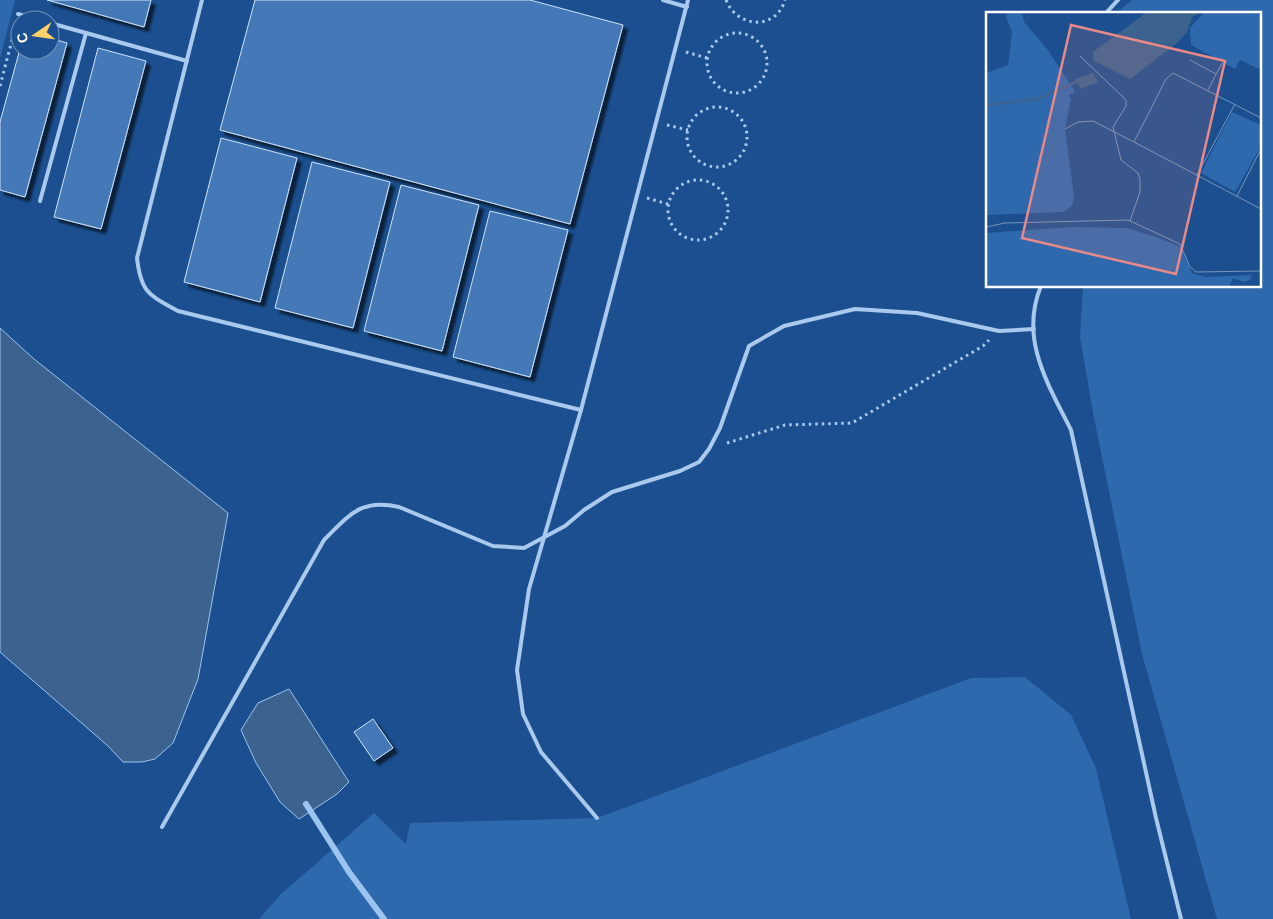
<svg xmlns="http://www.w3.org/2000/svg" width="1273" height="919" font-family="Barlow,sans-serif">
  <defs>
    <filter id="shadow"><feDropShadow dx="4.5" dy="4.5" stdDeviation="1" flood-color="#0009"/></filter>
  </defs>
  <rect width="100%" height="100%" fill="#1b4f8f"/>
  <g fill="#2e69ad">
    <polygon points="0,0 15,0 0,59"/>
    <polygon points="1132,0 1273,0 1273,919 1217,919 1142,654 1094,418 1080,337 1083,286 1259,286 1259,14 1115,14"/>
    <polygon points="1025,677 1071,715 1096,768 1131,919 259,919 281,894 374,813 406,844 410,823 597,818 971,678"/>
  </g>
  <g fill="#3c6290" stroke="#9cc4f0">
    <polygon points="0,328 34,359 228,513 198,679 173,743 155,759 142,762 123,762 108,746 0,652"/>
    <polygon points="289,689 349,782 337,794 299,819 280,802 256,763 241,730 258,703"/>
  </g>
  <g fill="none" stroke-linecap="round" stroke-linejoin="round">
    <polyline stroke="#9cc4f0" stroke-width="6" points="306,804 349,872 384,919"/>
  </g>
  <g fill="#4478b7" stroke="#cfe3fa" filter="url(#shadow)">
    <polygon points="47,0 151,0 144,27"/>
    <polygon points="255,0 530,0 623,25 570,224 220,130"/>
    <polygon points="50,38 67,43 25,197 0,190 0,122 20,49 50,50"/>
    <polygon points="98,48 146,61 101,229 54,217"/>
    <polygon points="221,138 297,158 260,302 184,282"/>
    <polygon points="312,162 390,182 353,328 275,308"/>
    <polygon points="401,185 479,205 442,351 364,331"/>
    <polygon points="490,211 568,230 530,377 453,357"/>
    <polygon points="373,719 393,748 374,761 354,732"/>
  </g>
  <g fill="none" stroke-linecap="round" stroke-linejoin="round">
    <g stroke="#a9c9ee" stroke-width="3" stroke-dasharray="2.5 4" stroke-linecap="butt">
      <path d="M726 0C737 28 776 31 785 0"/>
      <circle cx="737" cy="63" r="30"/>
      <polyline points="686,52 707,58"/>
      <polyline points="0,86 16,25"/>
      <circle cx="717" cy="137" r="30"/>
      <polyline points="667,125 688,130"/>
      <circle cx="698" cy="210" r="30"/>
      <polyline points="647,198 668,204"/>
      <polyline points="727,443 785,425 852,423 983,346 989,340"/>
    </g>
    <g stroke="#a9c9ee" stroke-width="4">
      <path d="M202 0 137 258C141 293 149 295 178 311L581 410 688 0"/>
      <polyline points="663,0 687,7"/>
      <polyline points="18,14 39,20"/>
      <polyline points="1105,14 1118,0"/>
      <polyline points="50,23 187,61"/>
      <polyline points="40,201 86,33"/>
      <path d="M1041 286C1019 339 1048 384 1071 430L1156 818 1181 919"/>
      <polyline points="581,410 529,589 517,670 523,714 541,752 597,818"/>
      <path d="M162 827 324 540C349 515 361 498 399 507L493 546 524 548 565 526 584 510 612 492 680 471 699 462 709 449 720 428 749 346 784 326 855 309 917 313 999 331 1034 329"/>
    </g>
  </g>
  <g transform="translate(986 12)">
    <rect width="275" height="275" fill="#1b4f8f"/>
    <path d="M22 0H36L38 10 62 38 89 80 82 84 85 86 79 117 88 185 86 194 78 200 0 203V61L22 53 26 20 20 5ZM218 0H275V58L254 48 249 57 205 33 204 16ZM246 100 275 113V134L249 180 215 161ZM85 215 141 216 173 226 194 235 206 261 219 265 266 263 264 268 258 270 247 266 243 275H0V221Z" fill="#2e69ad"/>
    <path d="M161 0H216L206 5 201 20 191 31 144 67 108 49 107 40ZM107 61 112 70 95 77 90 67Z" fill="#3c6290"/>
    <path fill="none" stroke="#3c6290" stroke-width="2.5" d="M0 93 52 87 92 69"/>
    <path fill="none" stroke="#7695bc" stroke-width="1" d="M94 44 140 88V94L127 115 135 148 152 161 154 167V180L144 209M204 48 230 62M222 78 236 51M275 106 187 61 180 67 148 130 275 197M79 117 92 110 107 109 148 130M211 163 249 92M251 184 275 137M0 215 19 211 142 208 194 232 204 255 210 260 275 259"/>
    <path fill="#e88989" fill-opacity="0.15" stroke="#e88989" stroke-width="2.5" d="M85 13 239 49 190 262 36 226Z"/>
    <rect width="275" height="275" fill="none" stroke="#fff" stroke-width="2.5"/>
  </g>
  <g transform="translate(35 35) rotate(257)"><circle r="24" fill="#1b4f8f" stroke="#7695bc"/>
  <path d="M0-4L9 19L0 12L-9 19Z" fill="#ffd166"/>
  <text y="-8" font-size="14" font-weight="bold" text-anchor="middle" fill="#ffffff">С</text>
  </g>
</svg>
